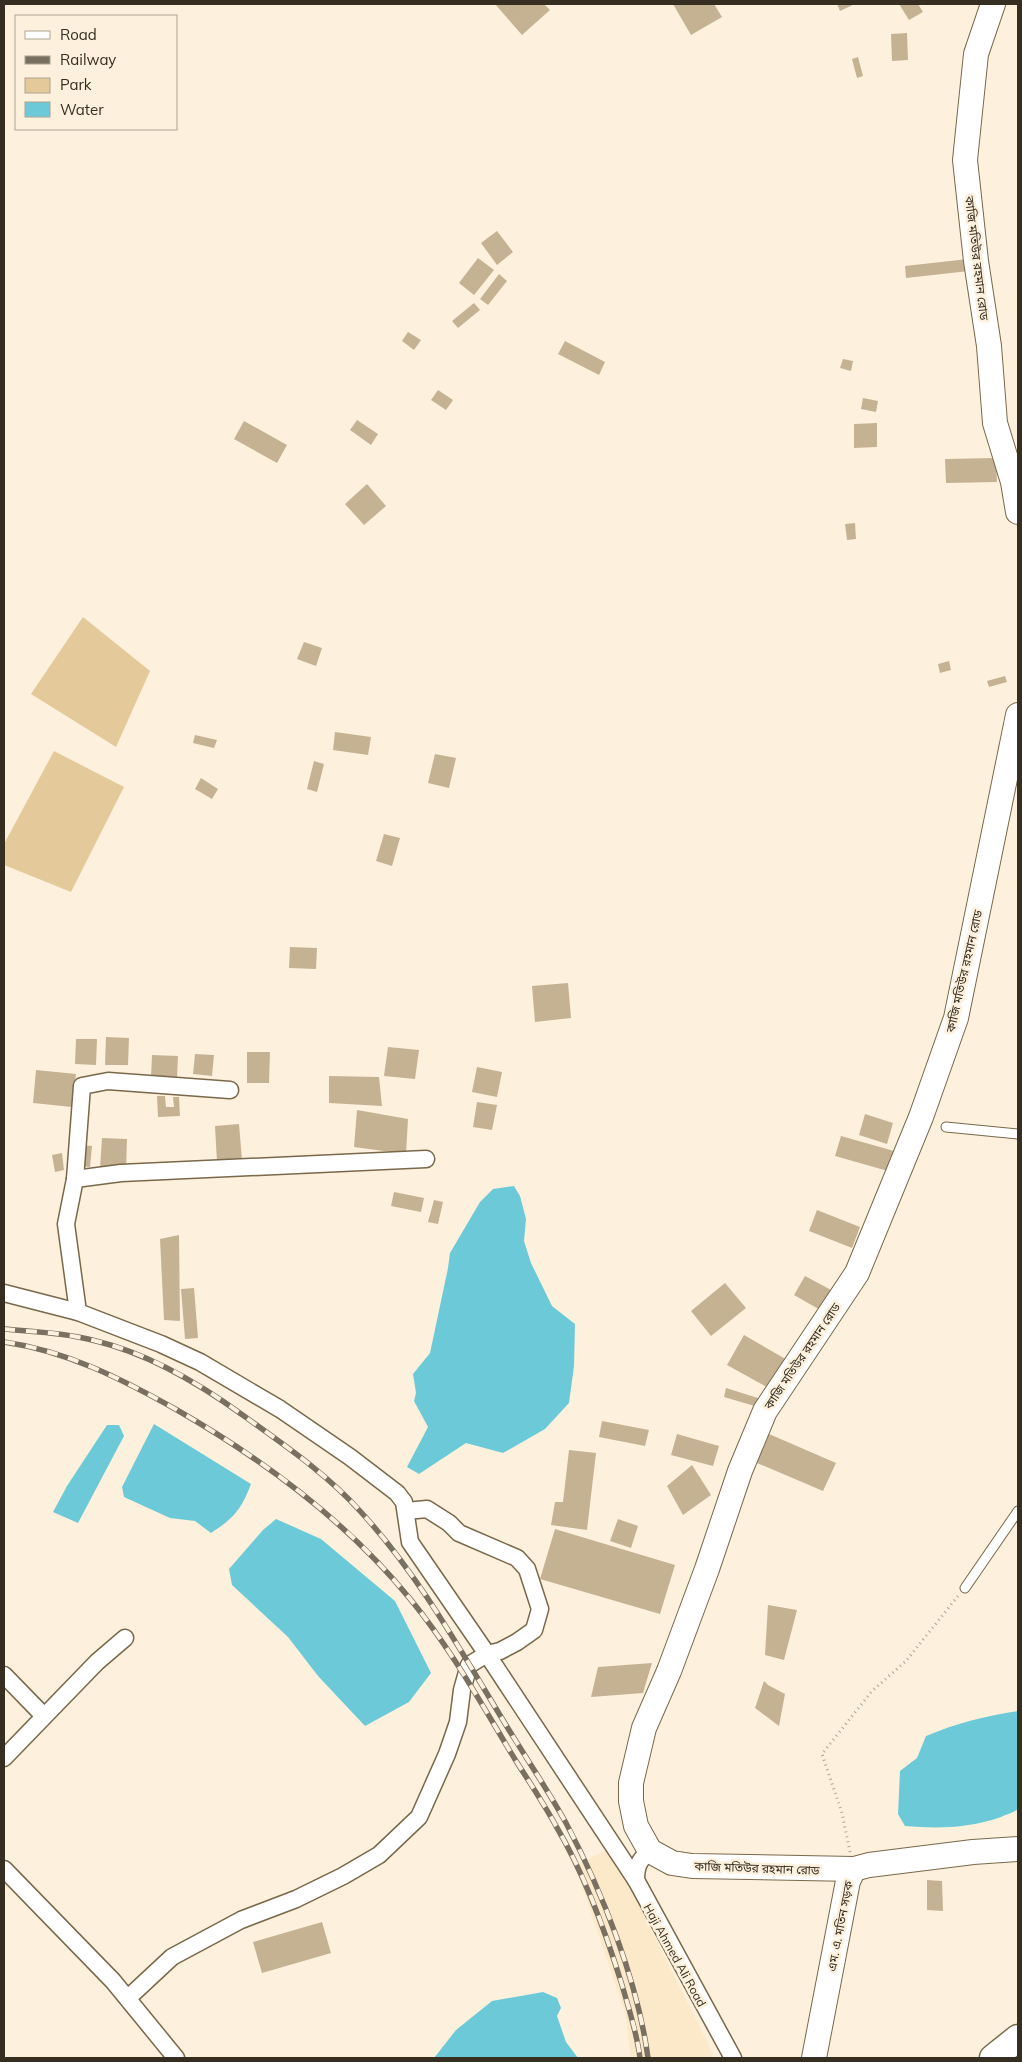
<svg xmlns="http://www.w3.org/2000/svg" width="1022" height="2062" font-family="Mulish,'Noto Sans Bengali',sans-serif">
  <rect width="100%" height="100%" fill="#fdf1dd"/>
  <polygon fill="#fce9c9" points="610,1848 708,2043 714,2058 631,2058 625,2013 575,1865"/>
  <g fill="#e4c99b">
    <polygon points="83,617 150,671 116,747 31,694"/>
    <polygon points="54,751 124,787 71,892 4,865 4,844"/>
  </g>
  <g fill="#6ccad8">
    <polygon points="514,1186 520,1196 526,1219 524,1241 531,1263 552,1306 575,1324 574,1366 569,1403 545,1429 503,1453 466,1443 419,1474 407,1467 428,1427 414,1401 416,1393 413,1374 430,1353 448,1268 450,1253 480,1202 493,1189"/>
    <path d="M154 1424 251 1484C241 1510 234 1518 211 1533L195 1521 170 1518 124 1497 122 1487Z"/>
    <polygon points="107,1425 119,1425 124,1436 78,1523 53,1512 67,1486"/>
    <polygon points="276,1519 321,1539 395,1601 431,1673 409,1702 365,1726 318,1676 288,1637 232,1585 229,1569 263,1530"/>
    <path d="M1018 1711V1809C1013 1813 1007 1814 1001 1817 970 1828 938 1829 905 1826L898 1814 900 1771 917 1758 926 1736C957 1723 985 1716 1018 1711Z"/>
    <polygon points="543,1992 557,1998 561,2008 557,2016 566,2042 578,2058 434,2058 456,2030 492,2001"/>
  </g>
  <g fill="#c5b292">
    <polygon points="495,4 544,4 550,10 522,35"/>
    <polygon points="673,4 714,4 722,17 691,35"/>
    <polygon points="837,4 855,4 840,11"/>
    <polygon points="899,4 918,4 923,12 909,20"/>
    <polygon points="907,33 908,60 892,61 891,34"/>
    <polygon points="858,57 863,76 857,78 852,59"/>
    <polygon points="497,231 513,252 497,265 481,243"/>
    <polygon points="478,258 494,270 474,295 459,283"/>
    <polygon points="968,259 969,271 906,278 905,266"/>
    <polygon points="499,274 507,281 488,305 480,299"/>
    <polygon points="474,303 480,310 458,328 452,321"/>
    <polygon points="408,332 421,340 414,350 402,341"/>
    <polygon points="565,341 605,362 599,375 558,354"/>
    <polygon points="843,359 853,361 851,371 840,368"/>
    <polygon points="438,390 453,400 446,410 431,400"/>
    <polygon points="863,398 878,401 876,412 861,409"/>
    <polygon points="357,420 378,434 371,445 350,430"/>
    <polygon points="244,421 287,445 277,463 234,439"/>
    <polygon points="877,423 877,447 854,448 854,424"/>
    <polygon points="996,458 997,482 946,483 945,459"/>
    <polygon points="367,484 386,506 364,525 345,504"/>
    <polygon points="855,523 856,539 847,540 845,524"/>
    <polygon points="304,642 322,648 316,666 297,659"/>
    <polygon points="949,661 951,670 940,673 938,664"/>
    <polygon points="1005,676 1007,682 989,687 987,681"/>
    <polygon points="335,732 371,737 368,755 333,750"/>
    <polygon points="195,735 217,740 214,748 193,743"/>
    <polygon points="435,754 456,758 449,788 428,783"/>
    <polygon points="314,761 324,764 317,792 307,789"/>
    <polygon points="201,778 218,789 212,799 195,789"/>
    <polygon points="384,834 400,838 392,866 376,861"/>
    <polygon points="290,947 317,948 316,969 289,968"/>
    <polygon points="568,983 571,1018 535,1022 532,986"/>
    <polygon points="106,1037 129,1038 128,1065 105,1065"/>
    <polygon points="76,1039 97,1039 96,1065 75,1064"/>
    <polygon points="388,1047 419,1050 415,1079 384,1076"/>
    <polygon points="247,1052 270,1052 269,1083 247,1083"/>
    <polygon points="195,1054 214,1055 212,1076 193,1074"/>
    <polygon points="152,1055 178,1056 177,1079 151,1078"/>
    <polygon points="477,1067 502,1072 497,1097 472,1092"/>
    <polygon points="36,1070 76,1074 72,1107 33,1103"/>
    <polygon points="329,1076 379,1077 382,1106 329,1103"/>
    <polygon points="157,1096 165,1096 166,1107 174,1107 173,1097 179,1097 180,1116 158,1117"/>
    <polygon points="477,1102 497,1105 492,1130 473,1127"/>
    <polygon points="357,1110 408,1119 406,1154 354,1147"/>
    <polygon points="865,1114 893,1123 887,1144 859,1135"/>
    <polygon points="239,1124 242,1160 217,1162 215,1126"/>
    <polygon points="841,1136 894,1151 888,1171 835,1156"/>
    <polygon points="102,1138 127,1139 126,1170 100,1169"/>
    <polygon points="81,1145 92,1146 90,1167 78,1166"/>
    <polygon points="62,1153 64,1170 55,1172 52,1155"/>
    <polygon points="394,1192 424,1198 421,1212 391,1206"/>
    <polygon points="434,1200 443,1202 438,1224 428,1222"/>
    <polygon points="817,1210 860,1227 852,1248 809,1231"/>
    <polygon points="179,1235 180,1321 164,1320 160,1239"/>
    <polygon points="805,1276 833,1291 822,1311 794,1295"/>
    <polygon points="725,1283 746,1308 711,1336 691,1311"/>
    <polygon points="194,1288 198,1338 185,1339 181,1289"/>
    <polygon points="744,1335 789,1361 772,1390 727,1365"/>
    <polygon points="726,1388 761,1399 758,1407 724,1397"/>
    <polygon points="602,1421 649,1430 645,1446 599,1437"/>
    <polygon points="677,1434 719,1446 713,1466 671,1455"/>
    <polygon points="769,1434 836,1463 823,1491 757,1463"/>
    <polygon points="569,1450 596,1453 587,1530 551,1525 555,1502 563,1502"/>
    <polygon points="692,1465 711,1495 683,1515 667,1486"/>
    <polygon points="618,1519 638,1526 631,1548 610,1541"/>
    <polygon points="555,1529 675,1565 660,1614 540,1579"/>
    <polygon points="768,1605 797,1610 784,1660 765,1655"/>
    <polygon points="652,1663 643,1693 591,1697 598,1667"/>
    <polygon points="764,1681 768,1685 785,1694 779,1726 755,1708"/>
    <polygon points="927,1880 942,1881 943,1911 927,1910"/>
    <polygon points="322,1922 331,1953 262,1973 253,1942"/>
  </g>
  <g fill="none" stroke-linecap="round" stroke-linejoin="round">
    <defs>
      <g id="lane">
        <polyline points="946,1127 1018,1134"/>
        <polyline points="965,1588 1018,1511"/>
      </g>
      <g id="street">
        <polyline points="75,1179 82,1086 108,1081 230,1090"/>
        <polyline points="4,1293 78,1312 161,1344 200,1362 280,1409 350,1457 397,1493 404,1502 410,1542 487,1654 636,1880"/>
        <polyline points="78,1312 66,1224 75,1179 121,1173 426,1159"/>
        <polyline points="4,1675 44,1716"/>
        <polyline points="4,1758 97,1662 125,1638"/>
        <path d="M650 1851C639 1860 636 1866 636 1880L733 2058"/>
        <polyline points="4,1869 113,1981 176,2058"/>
        <polyline points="128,1998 172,1957 241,1920 296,1899 343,1876 379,1855 419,1817 447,1754 458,1722 462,1690 469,1665 487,1654 500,1651 517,1642 534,1630 540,1609 527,1569 517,1558 459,1533 449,1523 427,1509 406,1511"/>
      </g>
      <g id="secondary">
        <polyline points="993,4 976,54 965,160 976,261 989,346 995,423 1013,482 1018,512"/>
        <polyline points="854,1869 692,1866 672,1863 650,1851 636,1826 631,1801 631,1783 644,1728 669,1671 707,1569 740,1471 765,1411 857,1273 921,1117 956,1018 1018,715"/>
        <polyline points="814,2058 848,1881 854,1869 869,1865 973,1852 1018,1849"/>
      </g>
      <polyline id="primary" points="993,2058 1018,2038"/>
    </defs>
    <use href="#lane" stroke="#79684a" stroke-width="11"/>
    <use href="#street" stroke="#79684a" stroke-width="19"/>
    <use href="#secondary" stroke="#79684a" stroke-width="26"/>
    <use href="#primary" stroke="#79684a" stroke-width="29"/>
    <polyline stroke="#b0a594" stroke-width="3" stroke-dasharray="1 4" stroke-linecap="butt" points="850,1852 842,1813 822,1754 872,1691 906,1661 958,1596"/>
    <use href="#lane" stroke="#fff" stroke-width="9"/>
    <use href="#street" stroke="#fff" stroke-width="16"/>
    <use href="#secondary" stroke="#fff" stroke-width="24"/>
    <use href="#primary" stroke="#fff" stroke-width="26"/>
    <defs>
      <g id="rail">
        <path d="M4 1329C35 1332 66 1333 96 1341 150 1354 200 1384 244 1416 284 1445 327 1474 360 1511 420 1576 463 1655 509 1730 528 1761 549 1792 566 1823 602 1891 638 1982 648 2058"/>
        <path d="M4 1342C67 1351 122 1379 177 1410 264 1460 347 1521 411 1600 452 1650 483 1707 516 1761 530 1783 544 1804 556 1826 585 1875 605 1930 622 1985 629 2009 637 2033 640 2058"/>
      </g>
    </defs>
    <use href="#rail" stroke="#797061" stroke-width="5.5"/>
    <use href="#rail" stroke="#fdf1dd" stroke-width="4" stroke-dasharray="11" stroke-linecap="butt"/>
  </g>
  <g text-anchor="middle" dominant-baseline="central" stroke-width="5" stroke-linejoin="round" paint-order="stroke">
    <g font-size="12" fill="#352e21" stroke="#fdf1dd">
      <text transform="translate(977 258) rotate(83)">কাজি মতিউর রহমান রোড</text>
      <text transform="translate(964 971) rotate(-77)">কাজি মতিউর রহমান রোড</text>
      <text transform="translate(802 1356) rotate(-56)">কাজি মতিউর রহমান রোড</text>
      <text transform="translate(757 1868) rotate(2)">কাজি মতিউর রহমান রোড</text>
      <text transform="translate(840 1926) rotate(-79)">এম. এ. মতিন সড়ক</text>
      <text transform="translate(675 1955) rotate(61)">Haji Ahmed Ali Road</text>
    </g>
  </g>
  <rect width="1022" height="2062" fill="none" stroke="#352e21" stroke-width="10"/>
  <rect x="15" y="15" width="162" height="115" fill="#fdf1dd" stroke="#ada392"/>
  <rect x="25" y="31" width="25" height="8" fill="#ffffff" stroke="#ada392"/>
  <text x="60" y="40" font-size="15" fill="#352e21">Road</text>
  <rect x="25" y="56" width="25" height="8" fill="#797061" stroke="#ada392"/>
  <text x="60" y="65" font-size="15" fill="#352e21">Railway</text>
  <rect x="25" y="78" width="25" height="15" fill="#e4c99b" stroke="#ada392"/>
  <text x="60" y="90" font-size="15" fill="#352e21">Park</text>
  <rect x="25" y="102" width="25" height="15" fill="#6ccad8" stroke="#ada392"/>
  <text x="60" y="115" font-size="15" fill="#352e21">Water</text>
</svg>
